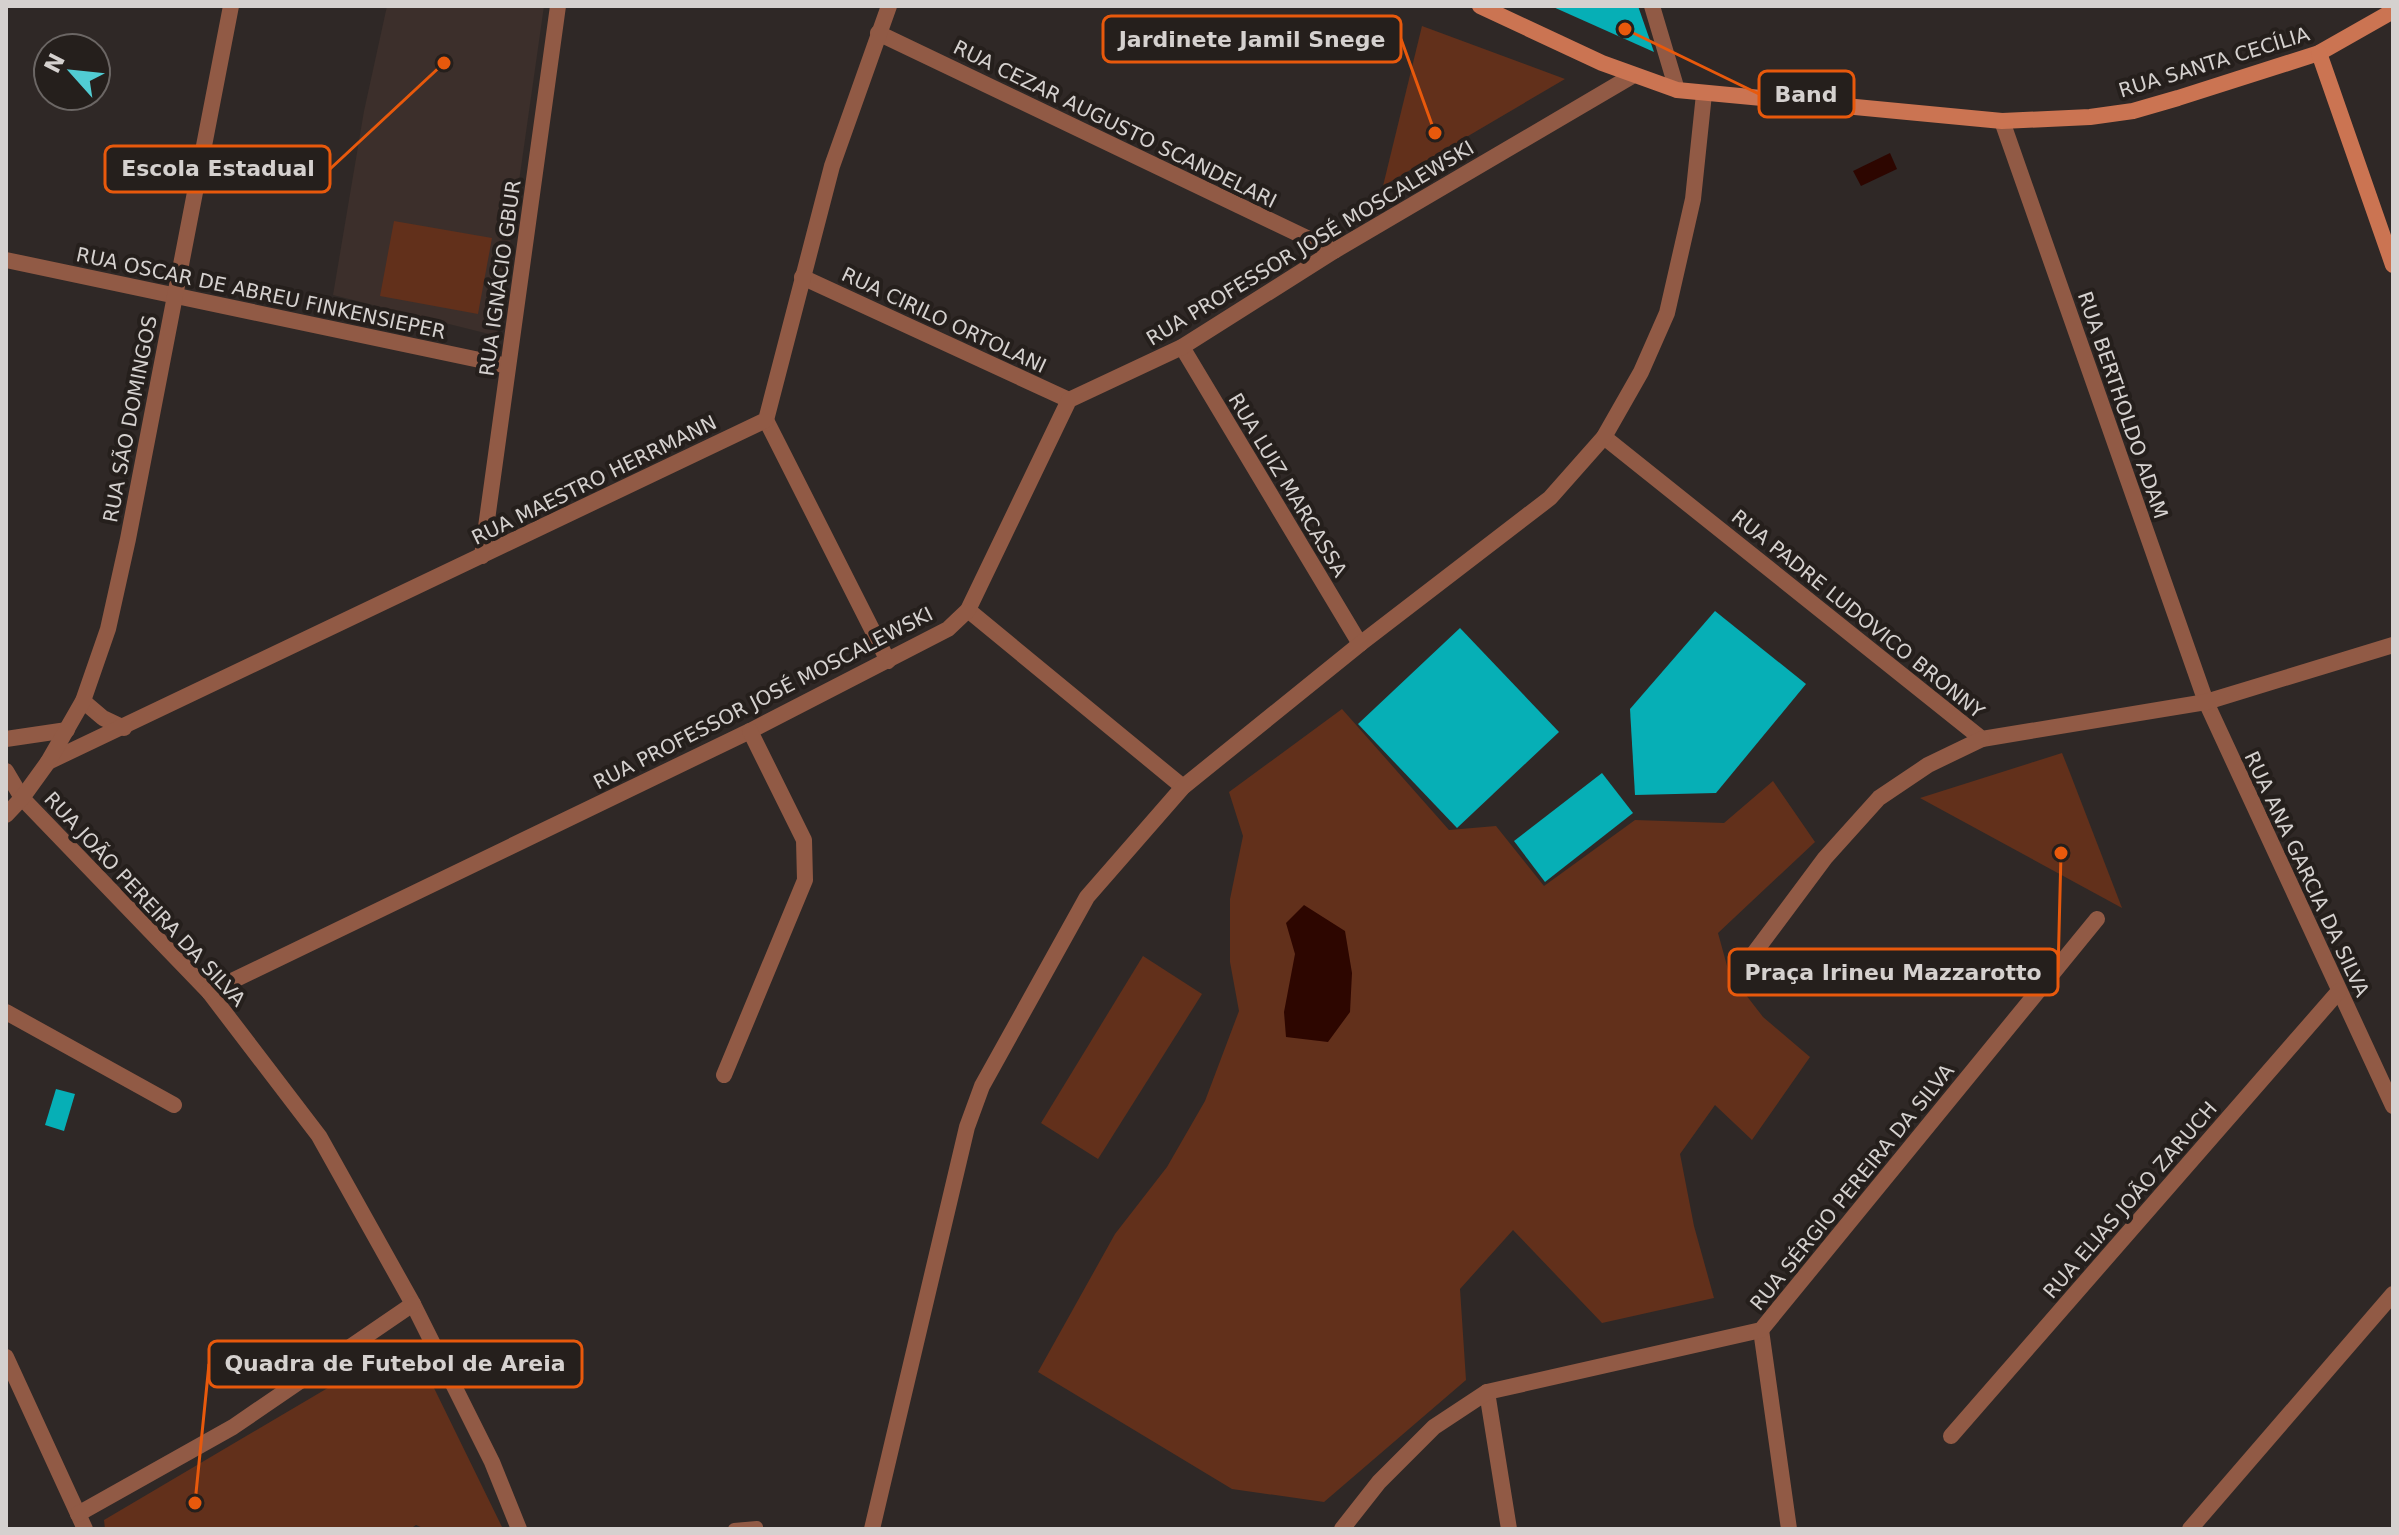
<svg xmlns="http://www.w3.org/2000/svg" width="2399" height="1535" font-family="'DejaVu Sans',sans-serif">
  <rect width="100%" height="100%" fill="#2f2826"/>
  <polygon fill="#3c2f2b" points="387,6 544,6 497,336 333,295 364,111"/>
  <g fill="#62301b">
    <polygon points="1422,26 1565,79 1383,186"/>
    <polygon points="394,221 492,238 478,314 380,296"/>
    <polygon points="1342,709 1449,830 1496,826 1544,886 1635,820 1724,823 1773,781 1815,842 1718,933 1729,973 1763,1017 1810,1057 1752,1140 1715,1105 1680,1154 1694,1226 1714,1298 1602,1323 1513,1230 1460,1289 1466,1380 1324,1502 1232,1489 1038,1372 1115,1234 1167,1167 1205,1101 1239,1011 1230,962 1230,899 1243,836 1229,792"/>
    <polygon points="2062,753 2070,773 2122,908 1920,798"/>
    <polygon points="1143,956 1202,994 1098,1159 1041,1123"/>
    <polygon points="411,1341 503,1529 425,1529 416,1525 410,1529 105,1529 104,1520 404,1343"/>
  </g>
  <g fill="#2d0600">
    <polygon points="1890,153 1897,169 1861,186 1853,171"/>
    <polygon points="1304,905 1345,931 1352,973 1350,1012 1328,1042 1286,1037 1284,1012 1295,954 1286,923"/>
  </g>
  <g fill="#06afb6">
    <polygon points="1551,6 1638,6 1654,52"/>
    <polygon points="1715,611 1806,684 1716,793 1635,795 1630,709"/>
    <polygon points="1460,628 1559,732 1457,828 1358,724"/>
    <polygon points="1602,773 1633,813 1545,882 1514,841"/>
    <polygon points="56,1089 75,1094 64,1131 45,1125"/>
  </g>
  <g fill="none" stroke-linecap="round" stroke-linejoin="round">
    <polyline stroke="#915a45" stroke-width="12" points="734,1529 757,1527"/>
    <g stroke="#915a45" stroke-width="16">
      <polyline points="1652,6 1677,90"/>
      <polyline points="878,33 1334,251"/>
      <polyline points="2002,121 2206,702 2393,1106"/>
      <polyline points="6,260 508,366"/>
      <polyline points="802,277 1069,400"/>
      <polyline points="1182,347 1360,644"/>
      <polyline points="766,420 888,661"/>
      <polyline points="1604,437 1982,739 2206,702 2393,645"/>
      <polyline points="482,556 558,6"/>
      <polyline points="968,610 1183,787"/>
      <polyline points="83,701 103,718 124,728"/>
      <polyline points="6,739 67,730"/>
      <polyline points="48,762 766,420 832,166 889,6"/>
      <polyline points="6,771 22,798 209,992 319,1136 413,1304 492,1462 519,1529"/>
      <polyline points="6,815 22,798 48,762 83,701 108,629 128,539 231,6"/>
      <polyline points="1746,964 1825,858 1879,798 1928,765 1982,739"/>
      <polyline points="209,992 750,731 948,629 968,610 1069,400 1182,347 1334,251 1632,76"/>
      <polyline points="6,1012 174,1105"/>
      <polyline points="724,1075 805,880 804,840 750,731"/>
      <polyline points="1761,1330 1789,1529"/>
      <polyline points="6,1357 85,1529"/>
      <polyline points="1487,1392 1509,1529"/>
      <polyline points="1951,1436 2339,991"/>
      <polyline points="78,1514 233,1427 413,1304"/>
      <polyline points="872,1529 967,1127 982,1086 1087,897 1183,787 1360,644 1550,498 1604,437 1641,372 1667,313 1693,199 1704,94"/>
      <polyline points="1342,1529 1379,1482 1434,1427 1487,1392 1761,1330 2097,919"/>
      <polyline points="2190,1529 2393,1294"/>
    </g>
    <g stroke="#cb7452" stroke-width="16">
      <polyline points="1480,6 1602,63 1677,90 2002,121 2090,117 2133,111 2178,98 2319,53 2393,11"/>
      <polyline points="2319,53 2393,265"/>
    </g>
  </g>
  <g text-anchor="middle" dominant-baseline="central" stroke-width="8" stroke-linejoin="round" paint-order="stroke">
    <g font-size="20" fill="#d5d1cf" stroke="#251f1c">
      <text transform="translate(2214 62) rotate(-17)">RUA SANTA CECÍLIA</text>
      <text transform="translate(1115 124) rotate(26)">RUA CEZAR AUGUSTO SCANDELARI</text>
      <text transform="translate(1310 243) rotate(-31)">RUA PROFESSOR JOSÉ MOSCALEWSKI</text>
      <text transform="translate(500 278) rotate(-82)">RUA IGNÁCIO GBUR</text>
      <text transform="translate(261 293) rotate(12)">RUA OSCAR DE ABREU FINKENSIEPER</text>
      <text transform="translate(944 320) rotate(25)">RUA CIRILO ORTOLANI</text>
      <text transform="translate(2123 405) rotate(71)">RUA BERTHOLDO ADAM</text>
      <text transform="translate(130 419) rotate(-79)">RUA SÃO DOMINGOS</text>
      <text transform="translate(594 480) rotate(-26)">RUA MAESTRO HERRMANN</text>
      <text transform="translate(1288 485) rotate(59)">RUA LUIZ MARCASSA</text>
      <text transform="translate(1858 614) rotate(39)">RUA PADRE LUDOVICO BRONNY</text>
      <text transform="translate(763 698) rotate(-27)">RUA PROFESSOR JOSÉ MOSCALEWSKI</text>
      <text transform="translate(2307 874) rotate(65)">RUA ANA GARCIA DA SILVA</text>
      <text transform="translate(145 899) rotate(47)">RUA JOÃO PEREIRA DA SILVA</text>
      <text transform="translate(1852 1187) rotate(-51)">RUA SÉRGIO PEREIRA DA SILVA</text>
      <text transform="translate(2130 1200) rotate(-49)">RUA ELIAS JOÃO ZARUCH</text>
    </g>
  </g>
  <path fill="none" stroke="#e8590c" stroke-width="3" d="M1435 133L1401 39M1625 29L1759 94M444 63L330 169M2061 853L2058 972M195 1503L209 1364"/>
  <g fill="#e8590c" stroke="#251f1c" stroke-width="3">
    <circle cx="1435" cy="133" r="8"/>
    <circle cx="1625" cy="29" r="8"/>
    <circle cx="444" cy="63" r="8"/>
    <circle cx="2061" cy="853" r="8"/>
    <circle cx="195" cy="1503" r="8"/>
  </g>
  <g fill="#251f1c" stroke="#e8590c" stroke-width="3">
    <rect x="1103" y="16" width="298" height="46" rx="8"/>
    <rect x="1759" y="71" width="95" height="46" rx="8"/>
    <rect x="105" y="146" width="225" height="46" rx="8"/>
    <rect x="1729" y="949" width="329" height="46" rx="8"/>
    <rect x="209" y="1341" width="373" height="46" rx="8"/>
  </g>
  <g font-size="22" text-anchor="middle" font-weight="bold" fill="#d5d1cf">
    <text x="1252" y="47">Jardinete Jamil Snege</text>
    <text x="1806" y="102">Band</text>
    <text x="218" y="176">Escola Estadual</text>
    <text x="1893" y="980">Praça Irineu Mazzarotto</text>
    <text x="395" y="1371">Quadra de Futebol de Areia</text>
  </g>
  <rect width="2399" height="1535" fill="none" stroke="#d5d1cf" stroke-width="16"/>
  <g transform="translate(72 72) rotate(297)"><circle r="38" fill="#251f1c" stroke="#6b6664" stroke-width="2"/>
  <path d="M0-6L14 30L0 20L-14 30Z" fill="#51ccd3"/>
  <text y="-12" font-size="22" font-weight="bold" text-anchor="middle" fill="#d5d1cf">N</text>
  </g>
</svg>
